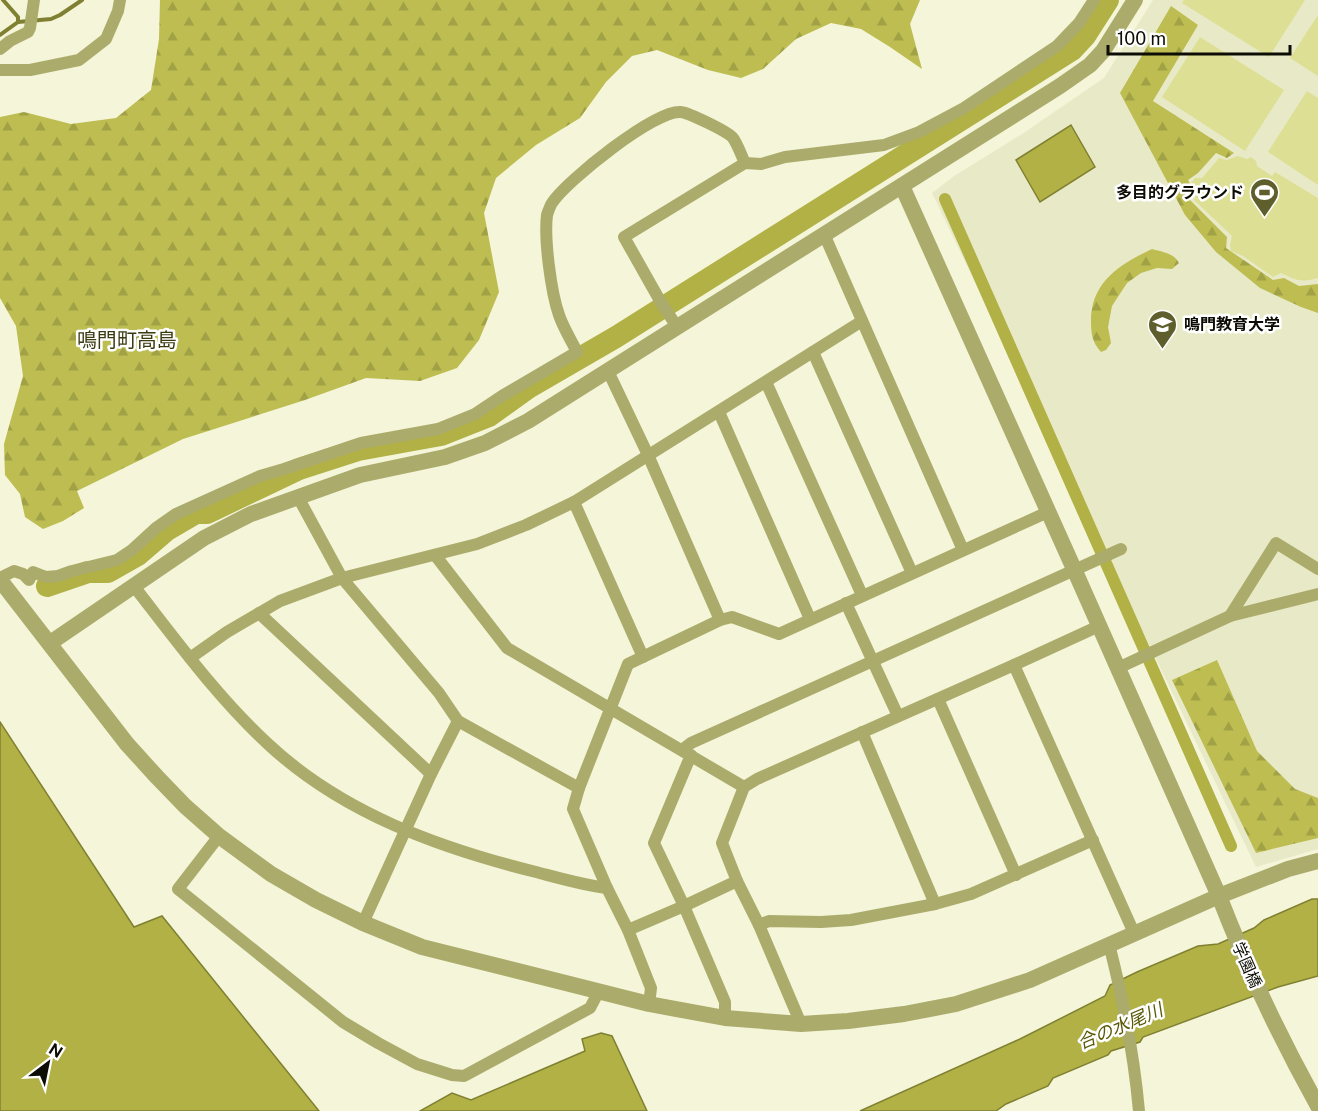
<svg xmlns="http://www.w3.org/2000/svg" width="1318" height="1111" font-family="'Public Sans','Noto Sans JP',sans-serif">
  <defs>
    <pattern id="forest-firs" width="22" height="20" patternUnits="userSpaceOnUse" patternTransform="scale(1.5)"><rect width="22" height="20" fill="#bdbd52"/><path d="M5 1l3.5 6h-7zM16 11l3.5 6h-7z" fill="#a1a146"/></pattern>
  </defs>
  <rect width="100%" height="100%" fill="#f4f5d9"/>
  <polygon fill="#e8eac7" points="1153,0 1318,0 1318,849 1256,867 932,193 954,176 1022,134 1104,78"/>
  <g fill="#dddf95">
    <polygon points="1184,0 1305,0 1269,57 1182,3"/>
    <polygon points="1318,15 1318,76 1290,58"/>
    <polygon points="1200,37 1284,90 1245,151 1162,97"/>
    <polygon points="1307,91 1318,98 1318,185 1268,152"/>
    <path d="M1238 156 1247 159 1251 157 1256 161 1257 166 1272 176 1275 172 1318 198V278C1300 283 1296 280 1281 273L1273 277 1243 256 1231 251 1230 245 1232 236 1194 200 1199 189 1191 183 1195 178H1202L1219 158 1227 160Z"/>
  </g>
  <g fill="url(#forest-firs)">
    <polygon points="160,0 920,0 910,24 922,69 890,47 861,29 831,23 796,39 763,69 741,78 708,70 657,50 632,56 606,82 580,118 536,145 496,178 484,213 499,292 479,340 457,368 420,381 366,378 305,400 183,439 77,491 84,508 63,521 43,529 25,517 20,494 5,475 4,444 23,376 16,326 0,298 0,117 24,112 71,124 116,118 151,90 159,39"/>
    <polygon points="1171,6 1198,25 1153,101 1234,153 1227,158 1216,153 1198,173 1188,180 1194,191 1189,199 1227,237 1226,248 1273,280 1284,278 1299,286 1318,284 1318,313 1301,307 1260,288 1216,252 1185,215 1120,93"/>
    <path d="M1152 249C1162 252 1174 253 1179 263L1172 269 1157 268 1141 273 1127 283 1112 306 1108 327 1111 343 1106 350 1101 352C1092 342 1091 333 1091 321 1091 282 1120 264 1152 249Z"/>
    <polygon points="1217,660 1257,751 1295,789 1318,798 1318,838 1256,853 1172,680"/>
  </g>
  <g fill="#b1b146" stroke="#808032" stroke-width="1.5">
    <polygon points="1071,125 1095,167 1040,202 1016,160"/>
    <polygon points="0,722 134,927 162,916 319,1111 0,1111"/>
    <polygon points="1312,899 1318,899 1318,976 1278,987 1143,1037 1140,1042 1111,1051 1108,1055 1053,1078 1048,1086 1006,1104 996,1111 860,1111 1020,1039 1105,996 1110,985 1137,972 1198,946 1218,944 1254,928 1264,920"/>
    <polygon points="601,1033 612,1036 647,1111 420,1111 452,1093 471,1100 585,1051 582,1039"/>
  </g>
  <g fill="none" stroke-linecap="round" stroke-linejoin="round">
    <g stroke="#808032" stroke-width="4">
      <polyline points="3,0 18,17 18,22"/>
      <polyline points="0,35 18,22 51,19 60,15 82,0"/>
    </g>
    <polyline stroke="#b1b146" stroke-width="12" points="945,199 1231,846"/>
    <polyline stroke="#b1b146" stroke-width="22" points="47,586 88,572 108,572 138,555 167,530 196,513 207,513 299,469 358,450 441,435 489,416 528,388 616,337 1072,50 1085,36 1108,0"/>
    <g stroke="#abac6c" stroke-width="12">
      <polyline points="0,49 10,41 28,32 30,28 34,0"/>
      <polyline points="0,70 30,70 79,60 106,39 118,11 120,0"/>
      <polyline points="824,234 963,550"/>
      <polyline points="677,327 659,299 624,237 745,163 761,164 785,157 884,145 919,132 964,108 1057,46 1079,23 1094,0"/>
      <polyline points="813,352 912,573"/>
      <polyline points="608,371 648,455 720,620"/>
      <polyline points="766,382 862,595"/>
      <polyline points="719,412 810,619"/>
      <polyline points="298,497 342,578 439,693 458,721 579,788"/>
      <polyline points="574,502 643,657"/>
      <polyline points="435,555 507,648 744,787"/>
      <path d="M0 578 14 571 23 574 29 580 33 572 46 577 58 576 72 571 117 560 132 550 156 528 176 514 260 476 284 469 361 443 438 429 475 414 502 396 577 352C571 340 563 327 559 315 551 292 544 239 547 215 548 212 550 206 552 203 566 181 656 109 681 112 689 113 729 132 733 138 738 145 741 155 745 163"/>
      <path d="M133 585C176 640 217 697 268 744 342 813 439 848 536 872 559 878 583 885 607 888"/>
      <polyline points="846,603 898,716"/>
      <polyline points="259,613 431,774"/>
      <polyline points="1230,616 1276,543 1318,569"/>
      <polyline points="190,658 227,632 280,601 342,578 477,544 526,525 574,502 862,321"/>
      <polyline points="1014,665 1134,933"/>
      <polyline points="1118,668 1230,616 1318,594"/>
      <polyline points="938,699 1016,875"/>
      <polyline points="862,732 935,904"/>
      <polyline points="682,750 691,743 1121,549"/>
      <polyline points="691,755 654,843 684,906 725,1002 725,1018"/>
      <polyline points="219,836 178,889 343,1022 378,1043 417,1064 452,1075 464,1076 590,1008 599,991"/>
      <polyline points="363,923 431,774 458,721"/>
      <polyline points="759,925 769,921 821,922 851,920 935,904 971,894 1093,840"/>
      <polyline points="628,930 684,906 737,881"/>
      <path d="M1109 944C1123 999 1134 1055 1139 1111"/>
      <polyline points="649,1004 651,988 628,930 607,888 573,809 579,788 628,664 720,620 732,617 779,634 1048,512"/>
      <polyline points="801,1024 759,925 737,881 722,843 744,787 757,779 1014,665 1099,626"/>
    </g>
    <g stroke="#abac6c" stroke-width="16">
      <path d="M902 186 1074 569 1219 896C1247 968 1280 1038 1318 1106"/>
      <polyline points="0,580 127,744 157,777 185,806 219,836 271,874 316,900 363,923 422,947 649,1004 725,1018 801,1024 848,1021 904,1014 956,1004 1030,980 1219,896 1288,869 1318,861"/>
      <polyline points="50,643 204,538 251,514 360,475 445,457 485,443 528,421 1060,86 1090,65 1103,51 1135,0"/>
    </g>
  </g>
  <defs>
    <symbol id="stadium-pin" viewBox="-11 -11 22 30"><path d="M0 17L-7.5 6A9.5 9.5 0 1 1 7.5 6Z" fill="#5e5f2c" stroke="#fff"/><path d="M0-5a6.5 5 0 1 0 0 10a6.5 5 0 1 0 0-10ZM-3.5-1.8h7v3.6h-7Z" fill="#fff"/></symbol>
    <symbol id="university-pin" viewBox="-11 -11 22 30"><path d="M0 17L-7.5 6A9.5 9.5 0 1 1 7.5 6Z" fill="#5e5f2c" stroke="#fff"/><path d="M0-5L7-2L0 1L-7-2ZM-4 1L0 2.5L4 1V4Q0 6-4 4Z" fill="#fff"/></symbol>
  </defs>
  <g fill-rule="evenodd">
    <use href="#stadium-pin" x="1248" y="176" width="33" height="45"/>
    <use href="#university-pin" x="1146" y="308" width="33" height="45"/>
  </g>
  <g text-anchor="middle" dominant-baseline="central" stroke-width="5" stroke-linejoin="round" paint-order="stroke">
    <g font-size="16" font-weight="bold" fill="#0d0d05" stroke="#fff" text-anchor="end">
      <text x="1244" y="192">多目的グラウンド</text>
      <text x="1184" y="324" text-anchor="start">鳴門教育大学</text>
    </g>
    <g font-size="16" fill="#0d0d05" stroke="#fff">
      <text transform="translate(1247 965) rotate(66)">学園橋</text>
    </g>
    <g font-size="18" font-style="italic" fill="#595804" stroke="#fff">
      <text transform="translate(1120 1026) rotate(-23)">合の水尾川</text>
    </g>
    <g font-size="20" fill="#3b3b12" stroke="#fff">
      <text x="127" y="340">鳴門町高島</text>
    </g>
  </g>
  <g transform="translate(48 1063) rotate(32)" stroke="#ffffff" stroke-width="4.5" paint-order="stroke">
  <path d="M0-4.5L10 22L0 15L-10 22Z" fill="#0d0d05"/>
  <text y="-9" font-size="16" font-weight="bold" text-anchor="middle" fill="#0d0d05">N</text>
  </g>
  <path d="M1108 45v9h182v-9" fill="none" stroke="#0d0d05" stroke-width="3"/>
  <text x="1117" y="45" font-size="18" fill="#0d0d05" stroke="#ffffff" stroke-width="4.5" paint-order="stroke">100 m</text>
</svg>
